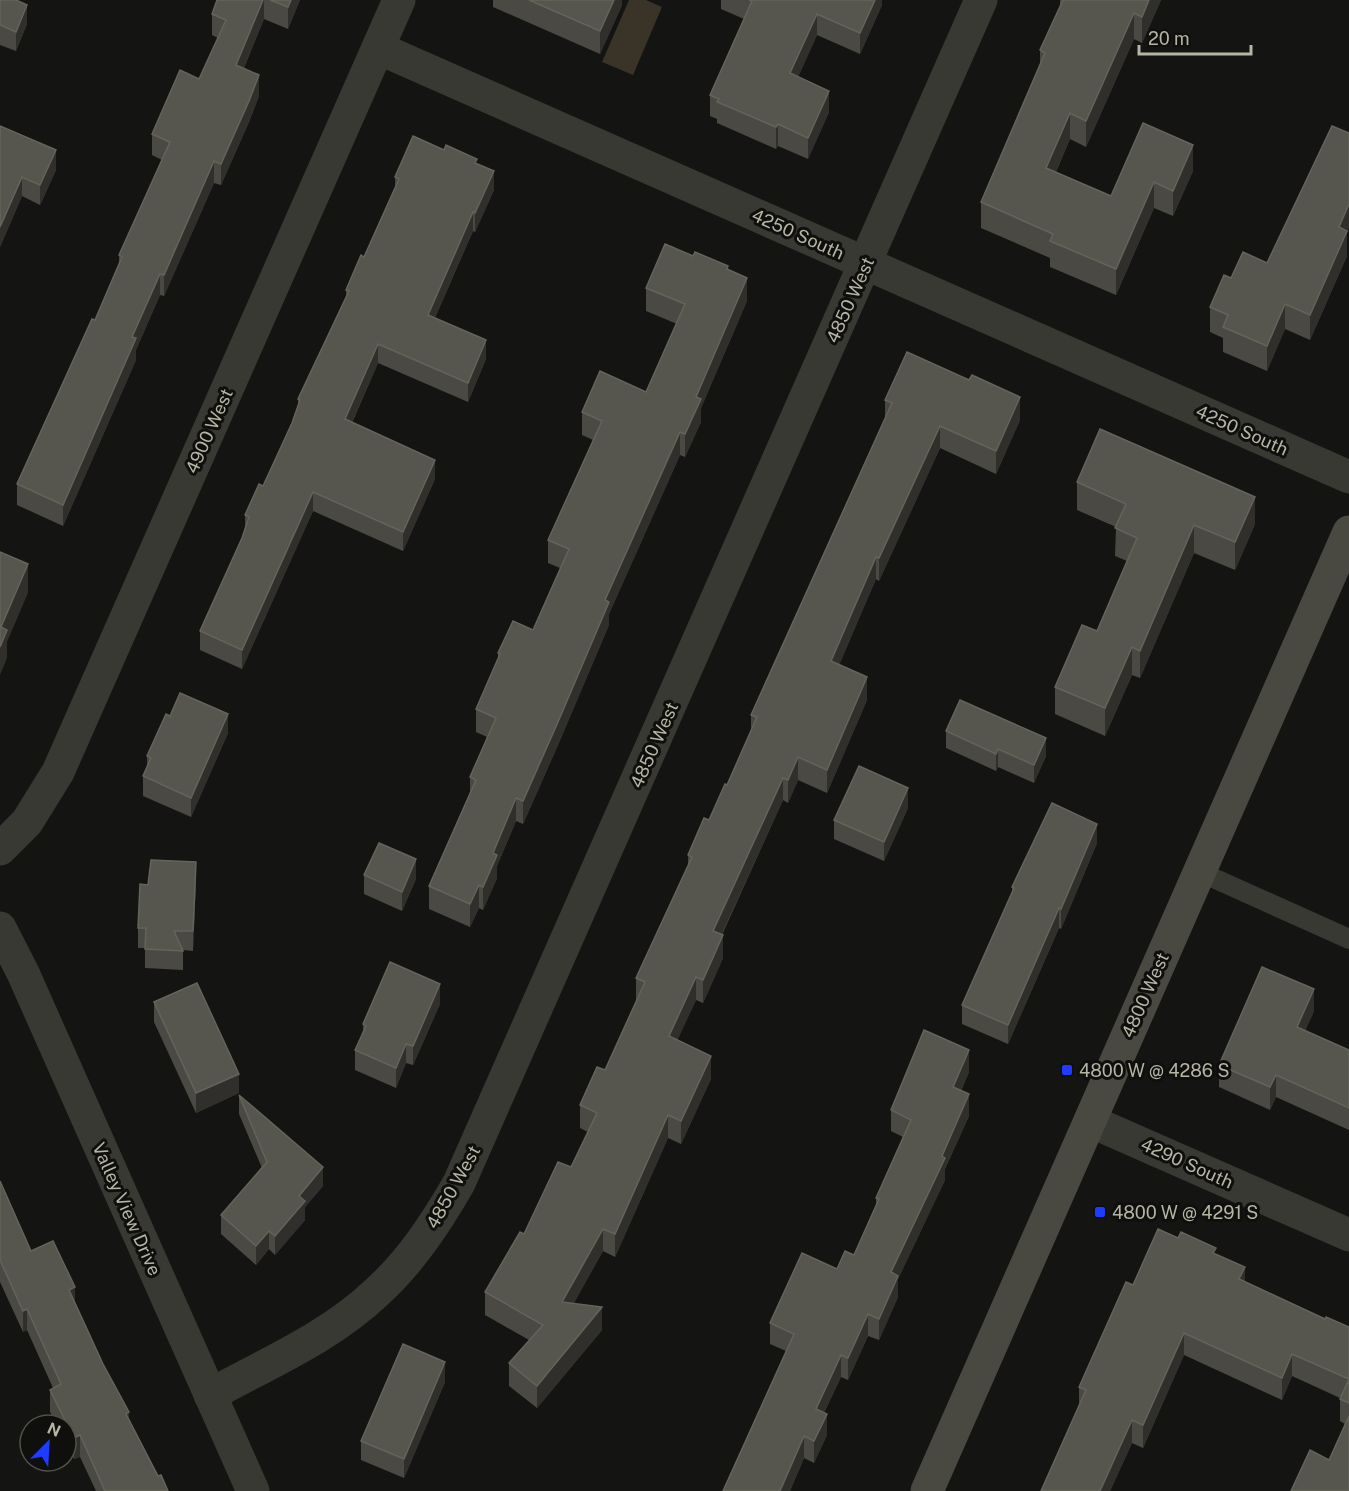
<svg xmlns="http://www.w3.org/2000/svg" width="1349" height="1491" font-family="'Public Sans',sans-serif">
  <rect width="100%" height="100%" fill="#141412"/>
  <polygon fill="#393328" points="629,0 646,0 662,7 633,75 602,62"/>
  <g fill="none" stroke-linecap="round" stroke-linejoin="round">
    <polyline stroke="#393933" stroke-width="20" points="1200,872 1349,939"/>
    <g stroke="#393933" stroke-width="33">
      <polyline points="378,48 1349,477"/>
      <polyline points="0,849 27,822 58,772 399,0"/>
      <polyline points="0,928 23,973 253,1491"/>
      <polyline points="1090,1121 1349,1235"/>
      <path d="M210 1395C266 1364 330 1337 377 1292 411 1261 436 1223 459 1183L981 0"/>
    </g>
    <polyline stroke="#494941" stroke-width="33" points="927,1491 1349,532"/>
  </g>
  <g fill="#4a4943">
    <polygon points="0,0 19,1 27,24 16,51 0,45"/>
    <polygon points="217,0 300,0 288,29 264,19 244,68 259,96 249,122 221,185 214,183 164,296 160,295 136,350 136,360 63,526 17,505 17,484 95,320 119,264 119,255 162,160 152,155 152,134 199,79 218,38 212,35 212,14"/>
    <polygon points="493,0 622,0 622,5 600,54 493,7"/>
    <polygon points="721,0 882,0 882,5 860,54 817,35 798,77 829,112 808,159 778,146 776,149 717,123 717,119 710,116 710,95 744,19 721,9"/>
    <polygon points="1060,0 1161,0 1142,43 1134,39 1086,147 1070,139 1056,172 1111,196 1193,171 1173,216 1154,208 1116,295 1050,267 1050,258 981,228 981,202 1040,64 1040,50 1060,6"/>
    <polygon points="0,126 56,170 40,205 22,196 0,247"/>
    <polygon points="477,164 494,190 475,232 473,231 435,318 486,359 468,402 378,363 352,423 435,479 403,551 313,511 242,669 200,650 200,631 242,538 245,528 245,515 263,486 292,423 298,408 298,399 346,298 346,290 364,257 395,188 395,177"/>
    <polygon points="1347,234 1347,256 1310,340 1285,329 1267,371 1223,352 1223,338 1210,332 1210,307 1231,278 1267,263"/>
    <polygon points="693,256 728,270 747,301 701,408 701,422 685,457 680,455 609,614 609,625 558,745 523,824 516,821 497,866 497,878 483,910 479,908 470,927 429,909 429,886 470,793 470,777 487,737 476,732 476,709 498,659 498,653 533,630 560,568 548,563 548,540 593,440 582,435 582,412 646,392 677,324 646,311 646,288"/>
    <polygon points="885,400 1020,420 996,474 940,448 879,581 876,579 839,665 867,700 827,793 798,780 788,803 783,800 722,935 723,958 703,1003 696,1000 677,1040 711,1079 681,1144 668,1138 615,1257 603,1251 573,1304 602,1330 537,1408 509,1386 509,1363 529,1340 485,1315 485,1292 571,1167 588,1132 580,1128 580,1105 605,1070 637,1001 636,1000 636,978 688,866 688,855 709,820 727,785 751,731 751,715 885,419"/>
    <polygon points="1077,482 1255,524 1235,570 1194,553 1140,678 1132,675 1105,736 1055,714 1055,687 1097,631 1127,561 1115,556 1116,527 1077,510"/>
    <polygon points="946,731 1046,756 1034,783 998,767 996,771 946,748"/>
    <polygon points="228,733 191,817 143,796 143,776 147,767 147,756"/>
    <polygon points="908,808 884,861 834,839 834,820"/>
    <polygon points="1097,843 1061,929 1059,928 1008,1044 962,1024 962,1005 1012,892 1012,887"/>
    <polygon points="364,875 416,879 402,911 364,894"/>
    <polygon points="196,881 193,951 183,950 183,970 145,968 145,948 138,948 138,928 148,885"/>
    <polygon points="154,1002 239,1093 196,1113 154,1022"/>
    <polygon points="440,1004 413,1065 406,1063 396,1088 355,1070 355,1050 363,1033 363,1024"/>
    <polygon points="1314,1011 1305,1031 1349,1050 1349,1130 1276,1097 1270,1110 1219,1087 1219,1065"/>
    <polygon points="969,1072 961,1091 969,1116 945,1169 945,1180 898,1279 898,1297 879,1340 868,1336 848,1380 841,1377 824,1413 827,1435 814,1463 804,1458 790,1491 723,1491 786,1351 770,1344 770,1323 854,1255 876,1205 876,1198 903,1137 891,1131 891,1110"/>
    <polygon points="239,1095 323,1186 305,1207 305,1220 275,1255 269,1249 256,1265 221,1234 221,1215 262,1168 239,1114"/>
    <polygon points="0,1181 31,1251 75,1302 129,1421 158,1476 168,1491 96,1491 80,1457 74,1459 66,1443 66,1425 57,1425 50,1412 50,1390 53,1388 27,1330 23,1332 0,1282"/>
    <polygon points="1216,1254 1245,1282 1325,1319 1349,1327 1349,1491 1329,1460 1345,1424 1340,1421 1340,1398 1292,1376 1282,1400 1184,1355 1143,1448 1132,1443 1110,1491 1041,1491 1079,1405 1079,1387 1133,1285"/>
    <polygon points="445,1382 404,1478 361,1460 361,1441"/>
  </g>
  <g fill="#302f2b">
    <polygon points="263,0 264,0 264,19 236,86 236,65"/>
    <polygon points="291,0 300,0 288,29 288,7"/>
    <polygon points="614,0 622,0 622,5 600,54 600,31"/>
    <polygon points="875,0 882,0 882,5 860,54 860,33"/>
    <polygon points="1149,0 1161,0 1142,43 1142,17"/>
    <polygon points="27,5 27,24 16,51 16,32"/>
    <polygon points="1134,13 1134,39 1086,147 1086,121"/>
    <polygon points="817,14 817,35 790,95 790,73"/>
    <polygon points="259,75 259,96 249,122 221,185 221,164"/>
    <polygon points="829,91 829,112 808,159 808,138"/>
    <polygon points="1070,113 1070,139 1046,194 1046,168"/>
    <polygon points="778,124 778,146 776,149 776,127"/>
    <polygon points="1193,145 1193,171 1173,216 1173,191"/>
    <polygon points="56,150 56,170 40,205 40,185"/>
    <polygon points="214,161 214,183 164,296 164,275"/>
    <polygon points="494,171 494,190 475,232 475,213"/>
    <polygon points="22,177 22,196 0,247 0,227"/>
    <polygon points="1154,182 1154,208 1116,295 1116,269"/>
    <polygon points="1349,204 1349,229 1347,234 1347,256 1310,340 1310,315 1339,227"/>
    <polygon points="473,212 473,231 428,334 428,315"/>
    <polygon points="160,274 160,295 136,350 136,360 63,526 63,505 132,337"/>
    <polygon points="747,278 747,301 701,408 701,422 685,457 685,434 696,397"/>
    <polygon points="1285,304 1285,329 1267,371 1267,346"/>
    <polygon points="486,340 486,359 468,402 468,383"/>
    <polygon points="378,344 378,363 345,438 345,419"/>
    <polygon points="1020,397 1020,420 996,474 996,451"/>
    <polygon points="940,426 940,448 879,581 879,558"/>
    <polygon points="680,432 680,455 609,614 609,625 558,745 523,824 523,801 605,600"/>
    <polygon points="435,460 435,479 403,551 403,532"/>
    <polygon points="313,492 313,511 242,669 242,650"/>
    <polygon points="1255,497 1255,524 1235,570 1235,542"/>
    <polygon points="1194,525 1194,553 1140,678 1140,651"/>
    <polygon points="876,557 876,579 831,684 831,661"/>
    <polygon points="28,564 28,593 7,642 7,658 0,675 0,647 1,627"/>
    <polygon points="1132,647 1132,675 1105,736 1105,708"/>
    <polygon points="867,677 867,700 827,793 827,770"/>
    <polygon points="228,714 228,733 191,817 191,798"/>
    <polygon points="1046,738 1046,756 1034,783 1034,765"/>
    <polygon points="998,749 998,767 996,771 996,754"/>
    <polygon points="798,757 798,780 788,803 788,780"/>
    <polygon points="783,778 783,800 713,953 713,931"/>
    <polygon points="908,788 908,808 884,861 884,842"/>
    <polygon points="516,798 516,821 497,866 497,878 483,910 483,887 493,853"/>
    <polygon points="1097,824 1097,843 1061,929 1061,909"/>
    <polygon points="416,859 416,879 402,911 402,892"/>
    <polygon points="196,862 196,881 193,951 193,931"/>
    <polygon points="479,885 479,908 470,927 470,904"/>
    <polygon points="1059,908 1059,928 1008,1044 1008,1025"/>
    <polygon points="723,935 723,958 703,1003 703,980"/>
    <polygon points="696,977 696,1000 669,1059 669,1036"/>
    <polygon points="440,984 440,1004 413,1065 413,1046"/>
    <polygon points="1314,989 1314,1011 1297,1049 1297,1027"/>
    <polygon points="406,1044 406,1063 396,1088 396,1068"/>
    <polygon points="969,1050 969,1072 953,1109 953,1087"/>
    <polygon points="711,1056 711,1079 681,1144 681,1121"/>
    <polygon points="239,1074 239,1093 196,1113 196,1093"/>
    <polygon points="1276,1075 1276,1097 1270,1110 1270,1087"/>
    <polygon points="969,1094 969,1116 945,1169 945,1180 898,1279 898,1297 879,1340 879,1319 891,1272"/>
    <polygon points="668,1115 668,1138 615,1257 615,1234"/>
    <polygon points="323,1167 323,1186 305,1207 305,1220 275,1255 275,1236 299,1196"/>
    <polygon points="603,1229 603,1251 562,1325 562,1302"/>
    <polygon points="269,1231 269,1249 256,1265 256,1246"/>
    <polygon points="1245,1267 1245,1289 1239,1279"/>
    <polygon points="75,1287 75,1309 69,1290"/>
    <polygon points="602,1307 602,1330 537,1408 537,1386"/>
    <polygon points="27,1309 27,1330 23,1332 23,1311"/>
    <polygon points="868,1314 868,1336 848,1380 848,1358"/>
    <polygon points="1184,1333 1184,1355 1143,1448 1143,1425"/>
    <polygon points="1292,1354 1292,1376 1282,1400 1282,1378"/>
    <polygon points="841,1355 841,1377 816,1430 816,1409"/>
    <polygon points="445,1362 445,1382 404,1478 404,1459"/>
    <polygon points="129,1412 129,1433 126,1414"/>
    <polygon points="827,1414 827,1435 814,1463 814,1441"/>
    <polygon points="1132,1420 1132,1443 1110,1491 1100,1491"/>
    <polygon points="80,1435 80,1457 74,1459 74,1438"/>
    <polygon points="804,1436 804,1458 790,1491 780,1491"/>
  </g>
  <g fill="#56554e" stroke="#65645b" stroke-width="1.5">
    <polygon points="0,0 16,0 27,5 16,32 0,25"/>
    <polygon points="217,0 263,0 236,65 259,75 249,101 221,164 214,161 164,275 160,274 132,337 136,338 63,505 17,484 92,319 95,320 122,257 119,255 170,142 152,134 180,70 199,79 226,20 212,14"/>
    <polygon points="270,0 291,0 288,7"/>
    <polygon points="529,0 614,0 600,31"/>
    <polygon points="749,0 875,0 860,33 817,14 790,73 829,91 808,138 778,124 776,127 717,102 719,99 710,95 752,1"/>
    <polygon points="1063,0 1149,0 1142,17 1134,13 1086,121 1070,113 1046,168 1111,196 1143,123 1193,145 1173,191 1154,182 1116,269 1050,241 1053,234 981,202 1045,53 1040,50"/>
    <polygon points="0,126 56,150 40,185 22,177 0,227"/>
    <polygon points="1332,126 1349,133 1349,204 1339,227 1347,231 1310,315 1285,304 1267,346 1223,327 1228,315 1210,307 1224,275 1231,278 1243,252 1267,263"/>
    <polygon points="413,136 444,150 446,145 477,159 475,163 494,171 475,213 473,212 428,315 486,340 468,383 378,344 345,419 435,460 403,532 313,492 242,650 200,631 242,538 249,517 245,515 259,484 263,486 292,423 300,400 298,399 349,291 346,290 361,255 364,257 399,179 395,177"/>
    <polygon points="665,244 693,256 695,252 728,266 727,269 747,278 696,397 701,399 685,434 680,432 605,600 609,602 558,722 523,801 516,798 493,853 497,855 483,887 479,885 470,904 429,886 476,780 470,777 496,718 476,709 500,654 498,653 513,621 533,630 569,549 548,540 602,421 582,412 600,371 646,392 685,304 646,288"/>
    <polygon points="907,352 969,380 972,375 1020,397 996,451 940,426 879,558 876,557 831,661 867,677 827,770 798,757 788,780 783,778 713,931 723,935 703,980 696,977 669,1036 711,1056 681,1121 668,1115 615,1234 603,1229 562,1302 602,1307 537,1386 509,1363 543,1325 485,1292 520,1232 524,1234 558,1162 571,1167 597,1113 580,1105 597,1067 605,1070 645,982 636,978 692,857 688,855 704,818 709,820 725,784 727,785 757,717 751,715 892,403 885,400"/>
    <polygon points="1100,429 1255,497 1235,542 1194,525 1140,651 1132,647 1105,708 1055,687 1082,625 1097,631 1137,538 1115,528 1126,504 1077,482"/>
    <polygon points="0,552 28,564 1,627 7,630 0,647"/>
    <polygon points="180,693 228,714 191,798 143,776 151,758 147,756 166,714 170,716"/>
    <polygon points="960,700 1046,738 1034,765 998,749 996,754 946,731"/>
    <polygon points="859,766 908,788 884,842 834,820"/>
    <polygon points="1052,803 1097,824 1061,909 1059,908 1008,1025 962,1005 1014,888 1012,887"/>
    <polygon points="379,843 416,859 402,892 364,875"/>
    <polygon points="151,860 196,862 193,931 174,931 183,951 145,949 146,928 138,928 140,884 148,885"/>
    <polygon points="390,962 440,984 413,1046 406,1044 396,1068 355,1050 366,1026 363,1024"/>
    <polygon points="1262,967 1314,989 1297,1027 1349,1050 1349,1108 1276,1075 1270,1087 1219,1065"/>
    <polygon points="197,983 239,1074 196,1093 154,1002"/>
    <polygon points="924,1030 969,1050 953,1087 969,1094 942,1156 945,1158 891,1272 898,1276 879,1319 868,1314 848,1358 841,1355 816,1409 827,1414 814,1441 804,1436 780,1491 723,1491 794,1334 770,1323 802,1253 837,1269 845,1251 854,1255 879,1199 876,1198 911,1120 891,1110"/>
    <polygon points="239,1095 323,1167 299,1196 305,1201 275,1236 269,1231 256,1246 221,1215 267,1162"/>
    <polygon points="0,1181 31,1251 53,1241 75,1287 69,1290 103,1364 129,1412 126,1414 158,1476 161,1475 168,1491 105,1491 80,1435 74,1438 50,1390 61,1384 27,1309 23,1311 0,1260"/>
    <polygon points="1158,1229 1178,1238 1181,1232 1216,1248 1213,1253 1245,1267 1239,1279 1325,1319 1326,1317 1349,1327 1349,1403 1340,1399 1349,1379 1292,1354 1282,1378 1184,1333 1143,1425 1132,1420 1100,1491 1041,1491 1086,1390 1079,1387 1126,1282 1133,1285"/>
    <polygon points="403,1344 445,1362 404,1459 361,1441"/>
    <polygon points="1349,1416 1349,1491 1291,1491 1310,1450 1329,1460"/>
  </g>
  <g fill="#1f3bff" stroke="#0f0f0d" stroke-width="2">
    <rect x="1061" y="1064" width="12" height="12" rx="3"/>
    <rect x="1094" y="1206" width="12" height="12" rx="3"/>
  </g>
  <g text-anchor="middle" dominant-baseline="central" stroke-width="6" stroke-linejoin="round" paint-order="stroke">
    <g font-size="18" fill="#b6b4a3" stroke="#0f0f0d">
      <text transform="translate(798 234) rotate(24)">4250 South</text>
      <text transform="translate(850 300) rotate(-66)">4850 West</text>
      <text transform="translate(1242 430) rotate(24)">4250 South</text>
      <text transform="translate(209 431) rotate(-66)">4900 West</text>
      <text transform="translate(654 745) rotate(-66)">4850 West</text>
      <text transform="translate(1145 995) rotate(-66)">4800 West</text>
      <text transform="translate(1187 1163) rotate(24)">4290 South</text>
      <text transform="translate(453 1187) rotate(-61)">4850 West</text>
      <text transform="translate(127 1209) rotate(66)">Valley View Drive</text>
    </g>
    <g font-size="18" fill="#b6b4a3" stroke="#0f0f0d" text-anchor="start">
      <text x="1079" y="1070">4800 W @ 4286 S</text>
      <text x="1112" y="1212">4800 W @ 4291 S</text>
    </g>
  </g>
  <g transform="translate(48 1443) rotate(24)"><circle r="28" fill="#0f0f0d" stroke="#525149" stroke-width="1.5"/>
  <path d="M0-4.5L10 22L0 15L-10 22Z" fill="#1f3bff"/>
  <text y="-9" font-size="16" font-weight="bold" text-anchor="middle" fill="#b6b4a3">N</text>
  </g>
  <path d="M1139 45v9h112v-9" fill="none" stroke="#b6b4a3" stroke-width="3"/>
  <text x="1148" y="45" font-size="18" fill="#b6b4a3" stroke="#0f0f0d" stroke-width="4.5" paint-order="stroke">20 m</text>
</svg>
